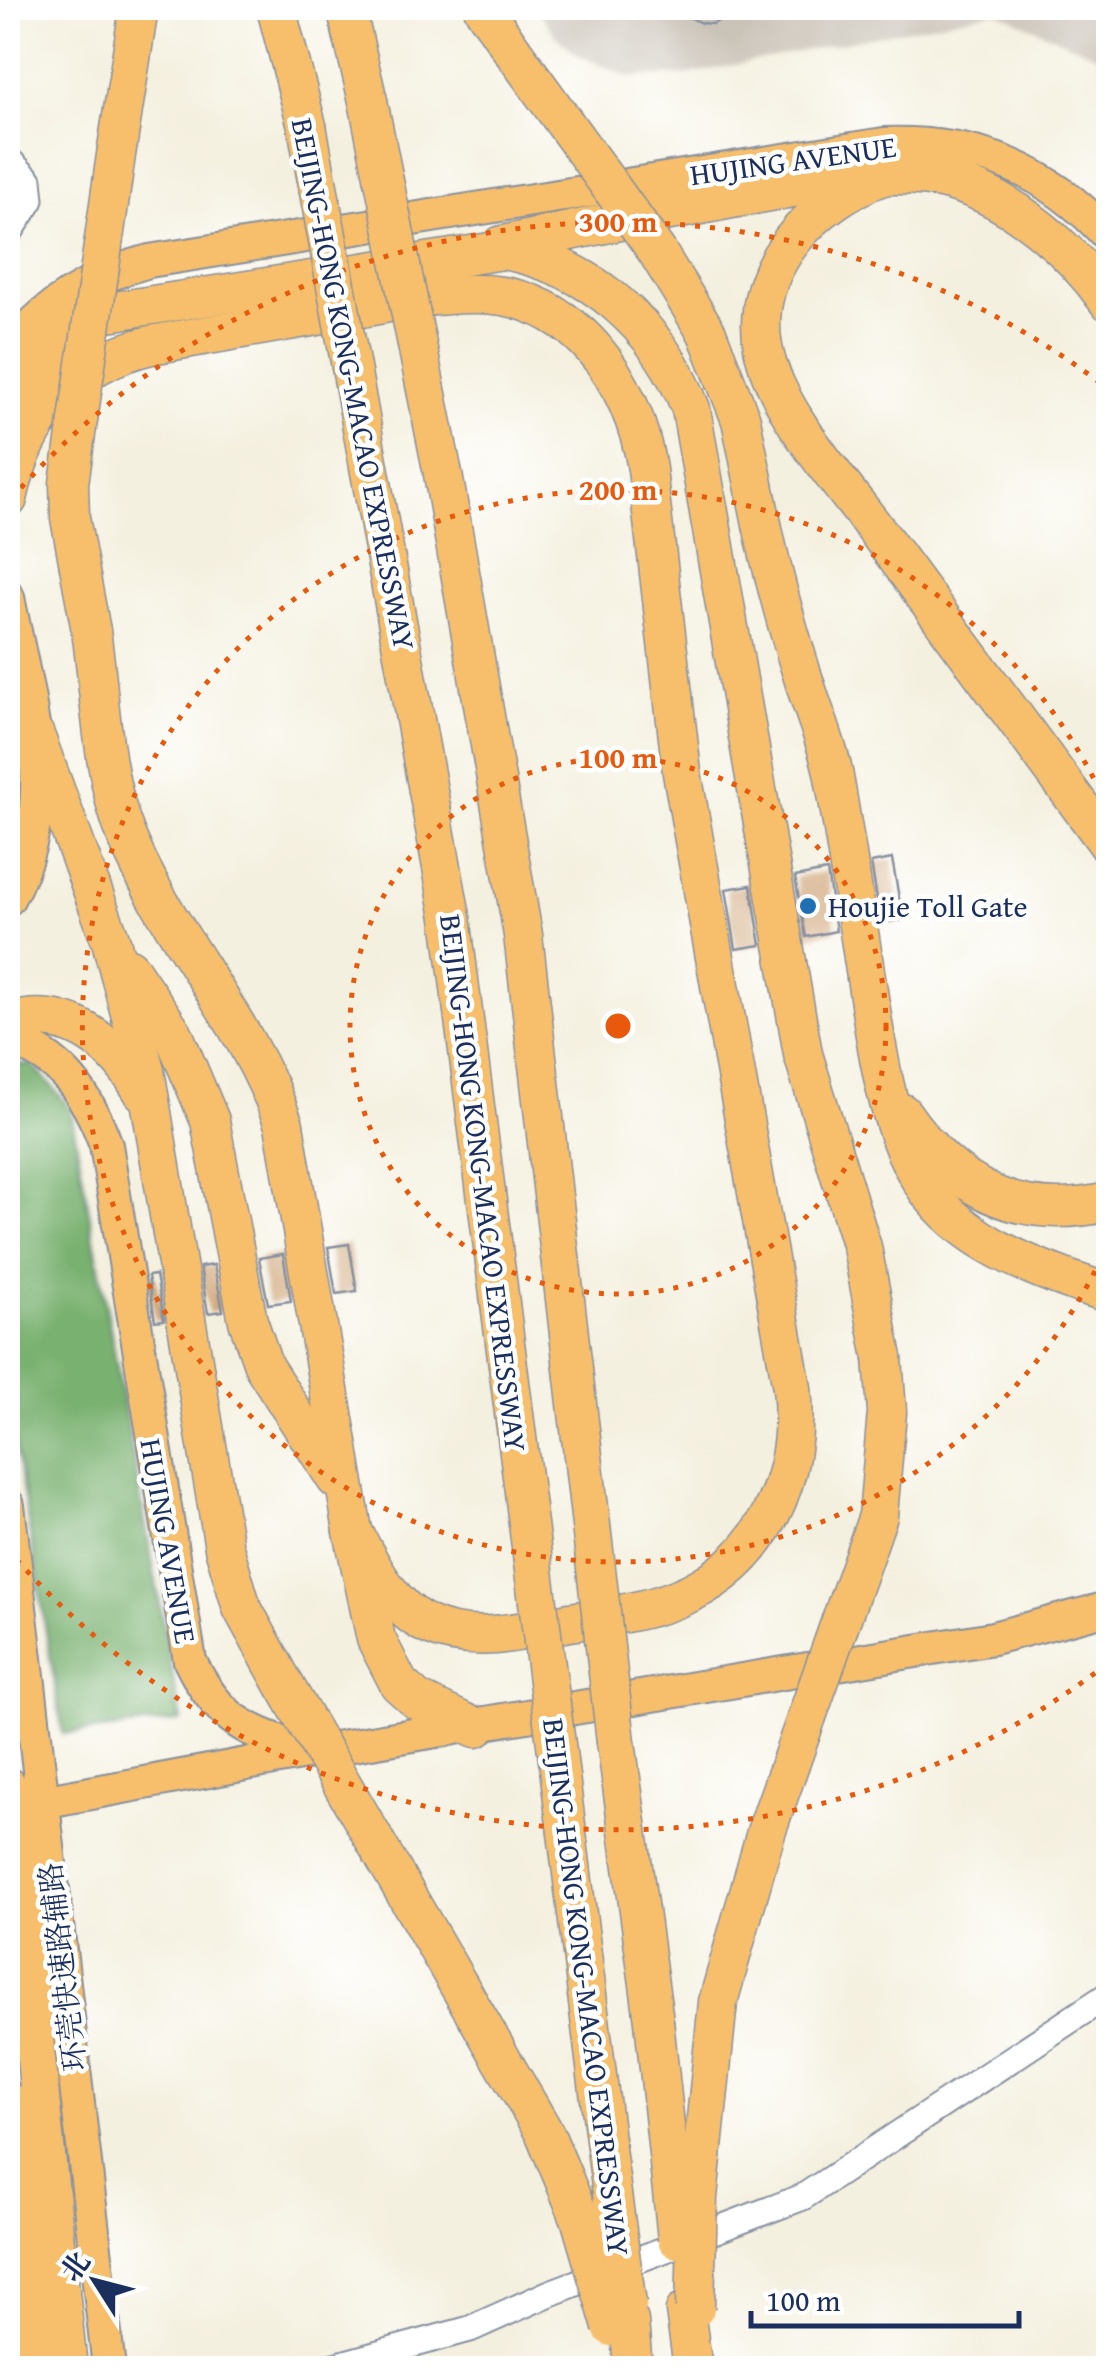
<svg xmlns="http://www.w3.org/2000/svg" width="1116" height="2376" font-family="'Gentium Book Plus','Noto Serif SC',serif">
  <rect width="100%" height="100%" fill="#fff"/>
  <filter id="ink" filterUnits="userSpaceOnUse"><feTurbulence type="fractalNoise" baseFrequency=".01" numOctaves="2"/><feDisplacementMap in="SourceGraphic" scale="20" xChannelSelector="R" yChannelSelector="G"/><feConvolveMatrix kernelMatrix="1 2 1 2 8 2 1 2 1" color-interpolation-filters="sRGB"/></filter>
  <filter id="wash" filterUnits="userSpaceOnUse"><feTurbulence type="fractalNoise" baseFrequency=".0048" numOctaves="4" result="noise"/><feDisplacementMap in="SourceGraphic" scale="40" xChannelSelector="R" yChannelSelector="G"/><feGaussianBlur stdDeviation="2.25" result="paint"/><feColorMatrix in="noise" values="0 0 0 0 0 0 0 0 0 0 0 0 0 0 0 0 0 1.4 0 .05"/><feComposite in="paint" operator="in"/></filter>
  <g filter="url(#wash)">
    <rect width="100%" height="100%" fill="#f4f0df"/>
    <polygon fill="#cac3b8" points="536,8 1108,8 1108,61 996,11 686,75 629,77 578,55 556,36"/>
    <polygon fill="#79b16f" stroke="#4a7066" stroke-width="2.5" points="32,1064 70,1107 181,1721 63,1734 8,1402 8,1065"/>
    <g id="blocks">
      <g fill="#d0a77a">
        <polygon points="672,8 742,8 713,24 701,23"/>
        <polygon points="892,859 903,920 881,923 871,863"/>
        <polygon points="827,871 836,931 806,937 795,877"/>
        <polygon points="751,885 761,945 736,949 726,889"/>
        <polygon points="349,1244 357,1291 336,1294 328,1247"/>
        <polygon points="283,1254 291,1301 268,1304 259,1258"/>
        <polygon points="214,1265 223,1311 208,1313 200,1267"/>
        <polygon points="156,1275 164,1320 155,1321 148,1276"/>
      </g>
    </g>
  </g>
  <g filter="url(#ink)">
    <use href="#blocks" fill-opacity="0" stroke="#88909e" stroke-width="2.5"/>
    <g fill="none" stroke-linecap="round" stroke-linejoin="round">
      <defs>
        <g id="minor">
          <polyline points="8,159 29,180 31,200 8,235"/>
          <polyline points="327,2368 470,2329 550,2293 803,2197 1108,1995"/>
        </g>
        <g id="major">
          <path d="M8 354C40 306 94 276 149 261L884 144C974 141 1047 168 1108 236"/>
          <path d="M8 597C27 697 63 803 8 899"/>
          <path d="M8 1039C61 1056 88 1095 106 1145L190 1661C218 1720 247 1732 307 1750"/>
          <polyline points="8,1505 109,2368"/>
          <polyline points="42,1802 311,1752 993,1638 1108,1608"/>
        </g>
        <g id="highway">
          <polyline points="276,8 307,126"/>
          <polyline points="346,8 368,101"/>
          <polyline points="483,8 512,50"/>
          <polyline points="117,148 139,8"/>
          <path d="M883 176C814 200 749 267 763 347 775 412 844 486 883 539 958 641 1033 743 1108 844"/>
          <path d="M502 245C589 227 676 209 764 193 824 183 893 165 953 182 1015 200 1071 249 1108 301"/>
          <path d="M8 451C17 383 47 350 102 313L503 250C590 265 659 326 691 409L803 1054 862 1247 883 1358"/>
          <path d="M8 499C24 420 72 363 151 345 214 334 277 323 340 312 385 304 431 293 477 294 575 294 633 381 647 469L682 773 792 1388C802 1477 764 1565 676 1599 641 1613 601 1617 564 1623 519 1632 472 1645 428 1625 390 1606 372 1567 353 1531"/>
          <path d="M763 529C775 584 790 637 807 690 816 719 829 748 834 777 848 855 859 933 871 1010 898 1190 932 1237 1108 1293"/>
          <path d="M91 631C101 697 101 773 126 835 168 937 248 1020 284 1125L353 1531 376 1639 399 1684 417 1700 476 1728"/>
          <polyline points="35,735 111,941 145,1070 224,1548 242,1608 284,1684"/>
          <polyline points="129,968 173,1033 210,1121 248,1321 264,1367 336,1479"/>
          <path d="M8 1023C68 1005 113 1042 143 1092"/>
          <path d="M902 1113C954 1188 1018 1223 1108 1202"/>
          <polyline points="616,1742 654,2021"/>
          <polyline points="557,1752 608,2164"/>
          <polyline points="8,1787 68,2368"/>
          <polyline points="8,2102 33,2368"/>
          <polyline points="685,2311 693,2368"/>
          <polyline points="629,2321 633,2368"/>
        </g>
      </defs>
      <use href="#minor" stroke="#88909e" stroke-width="29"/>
      <use href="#major" stroke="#88909e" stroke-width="36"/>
      <use href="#highway" stroke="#88909e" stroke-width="41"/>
      <use href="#minor" stroke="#fff" stroke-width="25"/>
      <use href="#major" stroke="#f7bf6c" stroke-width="32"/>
      <use href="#highway" stroke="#f7bf6c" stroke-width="38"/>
      <defs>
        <g id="highway-bridge">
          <polyline points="512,50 656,250 707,333 741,420 763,529"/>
          <polyline points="368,101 443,474 523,935 616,1742"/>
          <polyline points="307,126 451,917 557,1752"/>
          <polyline points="91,631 70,518 69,483 117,148"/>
          <polyline points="284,1684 545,2134 580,2218 612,2327"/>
          <polyline points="654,2021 677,2239"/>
          <polyline points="608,2164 627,2305"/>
          <polyline points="695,2308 698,2197 718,2002 766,1832 878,1516 887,1412 883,1358"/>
        </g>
      </defs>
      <use href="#highway-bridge" stroke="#88909e" stroke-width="41" stroke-linecap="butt"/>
      <use href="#highway-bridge" stroke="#f7bf6c" stroke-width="38"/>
    </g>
  </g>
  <g fill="none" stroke="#e8590c" stroke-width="5" stroke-dasharray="5 10">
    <circle cx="618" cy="1026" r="268"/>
    <path d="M1108 1244A536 536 0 1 1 1108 808"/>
    <path d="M1107 1664A804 804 0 0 1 11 1553M11 499A804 804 0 0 1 1107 388"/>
  </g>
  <circle fill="#1f6fb2" stroke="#fff" stroke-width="4" cx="808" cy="906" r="10"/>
  <g text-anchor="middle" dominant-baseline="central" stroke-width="9" stroke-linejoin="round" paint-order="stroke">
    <g font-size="30" fill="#1b2f5e" stroke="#fff">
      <text transform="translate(793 160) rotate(-8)">HUJING AVENUE</text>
      <text transform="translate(354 384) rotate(79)">BEIJING-HONG KONG-MACAO EXPRESSWAY</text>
      <text transform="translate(484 1183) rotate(83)">BEIJING-HONG KONG-MACAO EXPRESSWAY</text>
      <text transform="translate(169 1541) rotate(80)">HUJING AVENUE</text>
      <text transform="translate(62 1967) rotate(-97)">环莞快速路辅路</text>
      <text transform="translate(587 1987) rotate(83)">BEIJING-HONG KONG-MACAO EXPRESSWAY</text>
    </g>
    <g font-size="30" fill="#1b2f5e" stroke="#fff" text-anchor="start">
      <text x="828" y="906">Houjie Toll Gate</text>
    </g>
  </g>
  <circle cx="618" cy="1026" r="15" fill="#e8590c" stroke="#fff" stroke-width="5"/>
  <g font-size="30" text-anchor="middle" font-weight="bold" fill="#e8590c" stroke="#fff" stroke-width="9" stroke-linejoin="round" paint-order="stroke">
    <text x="618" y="232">300 m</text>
    <text x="618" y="500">200 m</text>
    <text x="618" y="768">100 m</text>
  </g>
  <rect width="1116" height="2376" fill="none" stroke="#fff" stroke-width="40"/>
  <g transform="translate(95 2281) rotate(306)" stroke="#ffffff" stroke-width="8" paint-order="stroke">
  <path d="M0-8L18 38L0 25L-18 38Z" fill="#1b2f5e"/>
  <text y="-15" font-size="28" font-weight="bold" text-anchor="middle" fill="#1b2f5e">北</text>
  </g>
  <path d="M751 2311v15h268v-15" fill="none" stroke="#1b2f5e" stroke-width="5"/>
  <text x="766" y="2311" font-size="30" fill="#1b2f5e" stroke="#ffffff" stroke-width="8" paint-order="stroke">100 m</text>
</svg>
